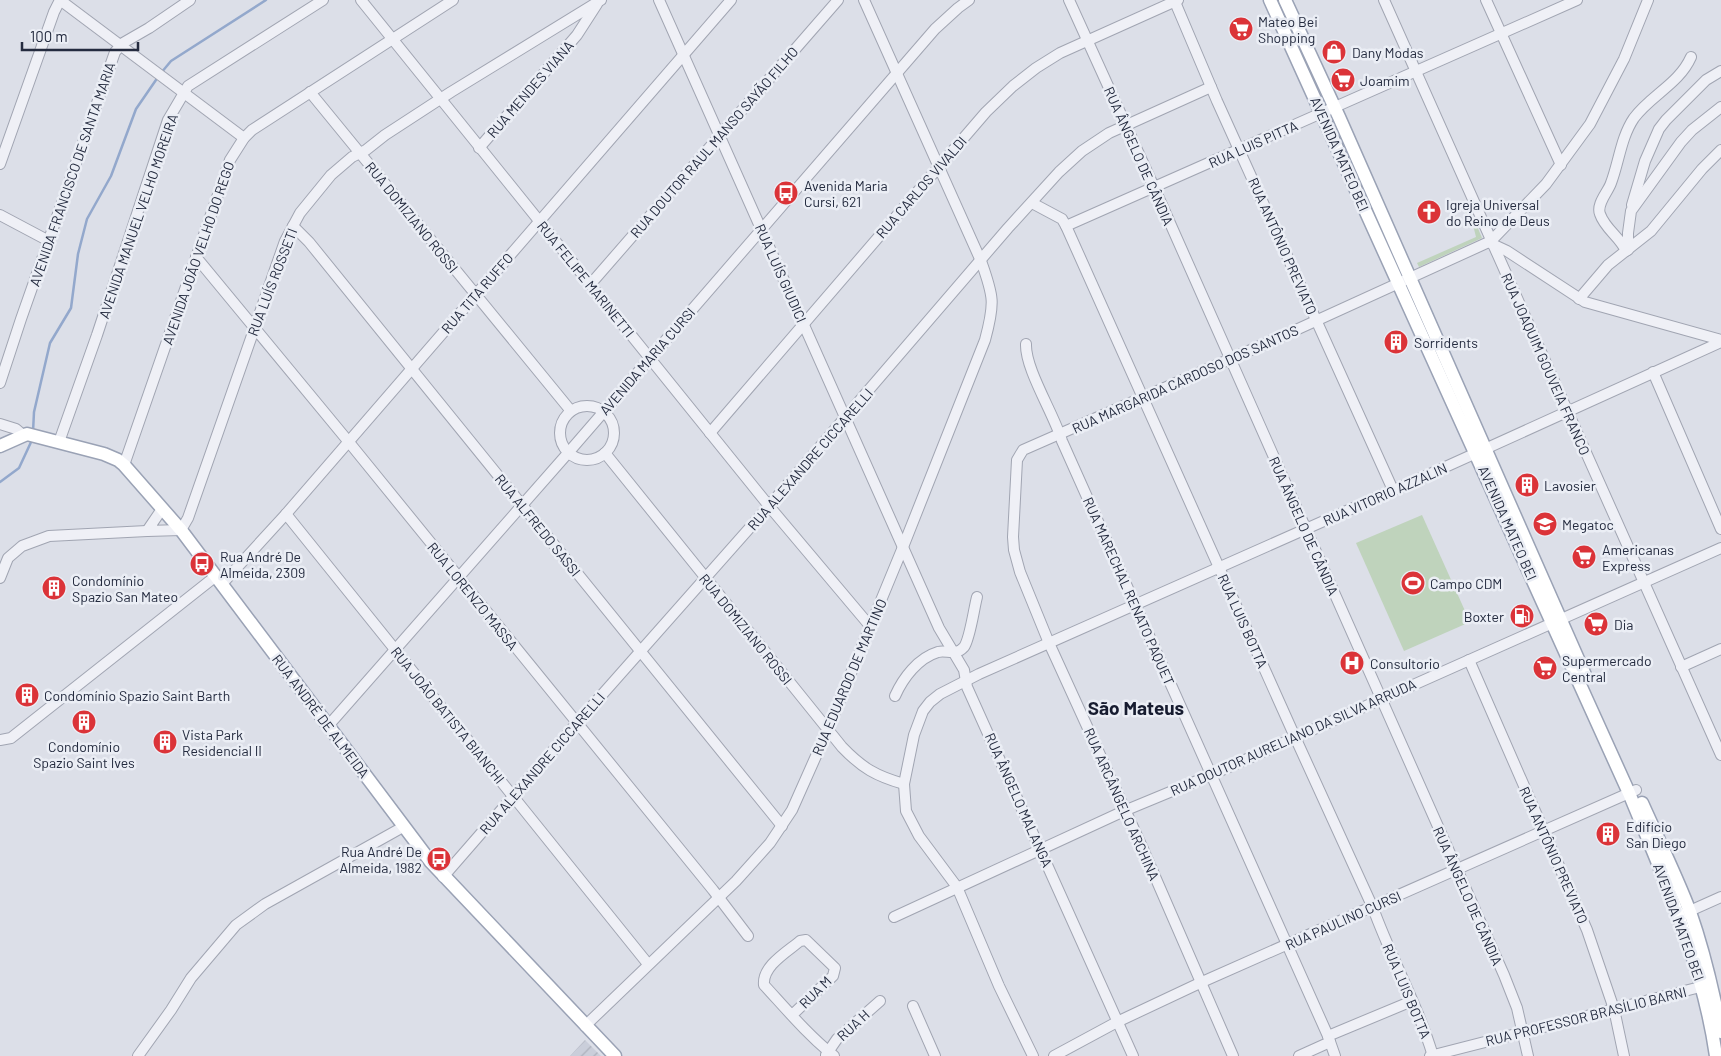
<svg xmlns="http://www.w3.org/2000/svg" width="1721" height="1056" font-family="Barlow,sans-serif">
  <defs>
    <pattern id="industrial-furrows" width="10" height="10" patternUnits="userSpaceOnUse" patternTransform="scale(1.25)"><rect width="10" height="10" fill="#caceda"/><path d="M-1 1l2-2M0 10L10 0M9 11l2-2" fill="none" stroke="#adb1bc"/></pattern>
  </defs>
  <rect width="100%" height="100%" fill="#dcdfe8"/>
  <polygon fill="url(#industrial-furrows)" points="585,1040 601,1056 570,1056"/>
  <g fill="#bfd3bc">
    <polygon points="1469,207 1482,238 1419,267 1417,263 1476,237 1474,229 1464,209"/>
    <polygon points="1422,515 1470,622 1404,651 1356,543"/>
  </g>
  <g fill="none" stroke-linecap="round" stroke-linejoin="round">
    <g stroke="#93a8cc" stroke-width="2.5">
      <polyline points="161,73 171,61 266,0"/>
      <polyline points="33,432 34,412 50,343 71,308 78,254 87,219 111,176 136,109 158,77"/>
      <polyline points="0,482 19,468 32,440"/>
    </g>
    <defs>
      <g id="minor">
        <polyline points="60,0 244,138"/>
        <polyline points="361,0 769,506 870,626"/>
        <polyline points="659,0 939,628 964,670 967,687 1133,1056"/>
        <polyline points="1069,0 1154,187 1504,975 1517,1008 1528,1056"/>
        <polyline points="1384,0 1721,755"/>
        <polyline points="1486,0 1561,165"/>
        <polyline points="1175,2 1217,101 1393,490"/>
        <polyline points="310,92 571,411"/>
        <polyline points="479,148 577,35 597,4"/>
        <polyline points="0,164 54,12 60,0"/>
        <path d="M1032 203 1062 219 1066 226 1295 737 1373 908C1391 958 1418 1005 1433 1056"/>
        <polyline points="1632,205 1645,161 1659,129 1666,120 1706,80 1721,71"/>
        <polyline points="0,215 49,241"/>
        <polyline points="293,226 309,242 782,826"/>
        <polyline points="1066,226 1577,0"/>
        <polyline points="1492,244 1507,251 1585,302 1721,340"/>
        <polyline points="1628,250 1628,233 1631,211 1681,142 1692,130 1721,107"/>
        <path d="M1626 251C1620 237 1605 229 1600 214 1596 204 1608 192 1611 183 1619 162 1621 137 1634 118 1651 95 1679 84 1691 57"/>
        <polyline points="196,257 348,441 713,890 748,936"/>
        <polyline points="589,283 595,279 838,0"/>
        <polyline points="1579,299 1608,265 1651,231 1702,169 1721,150"/>
        <path d="M1026 344C1025 369 1054 414 1062 441L1328 1036 1335 1056"/>
        <polyline points="1653,372 1721,529"/>
        <polyline points="0,383 21,319 115,52 123,43 149,28 190,0"/>
        <circle cx="587" cy="433" r="27"/>
        <polyline points="0,424 16,429 23,435"/>
        <polyline points="710,433 986,112 1013,86 1036,68 1060,53 1178,0"/>
        <polyline points="59,442 97,335 168,120 188,86 323,0"/>
        <path d="M605 453 842 747C862 768 876 776 904 784"/>
        <polyline points="124,465 230,160 244,138 252,130 453,0"/>
        <polyline points="162,509 147,531 181,530 188,518 285,241 300,213 331,175 352,157 366,150 385,135 451,92 601,0"/>
        <polyline points="286,514 648,964"/>
        <polyline points="0,578 8,558 22,546 49,536 147,531"/>
        <polyline points="222,584 286,514 731,0"/>
        <polyline points="1469,660 1587,930 1614,1009 1624,1056"/>
        <polyline points="1681,667 1721,649"/>
        <path d="M895 696C903 678 918 658 938 652 947 650 956 656 964 647 970 639 974 608 977 597"/>
        <polyline points="328,726 568,453 935,29 958,8 969,0"/>
        <polyline points="0,740 11,738 216,576"/>
        <polyline points="443,877 577,723 769,506 1008,228 1059,172 1082,151 1109,133 1211,87"/>
        <polyline points="1683,914 1721,897"/>
        <polyline points="894,917 1124,811 1211,775 1721,548"/>
        <polyline points="913,1006 935,1056"/>
        <path d="M792 1015 833 976 835 968 806 940 800 941C787 952 762 966 764 985 787 1010 808 1035 834 1056"/>
        <path d="M585 1026 736 881 770 843 792 810 828 729 903 547 985 340C995 303 994 297 981 261L864 0"/>
        <polyline points="1328,1036 1412,1001"/>
        <polyline points="826,1055 837,1039 880,1001"/>
        <polyline points="138,1056 171,1010 191,978 236,925 265,904 403,827"/>
        <polyline points="1033,1056 999,986 957,887 919,836 906,811 904,784 914,735 923,711 930,702 940,694 979,674 1432,473 1721,342"/>
        <polyline points="1054,1056 1117,1022 1202,982 1636,790"/>
        <polyline points="1233,1056 1143,849 1049,643 1020,572 1014,550 1013,537 1017,460 1023,450 1287,334 1491,241 1546,184 1590,124 1624,59 1648,0"/>
        <polyline points="1299,1056 1330,1042"/>
        <polyline points="1430,1056 1708,985"/>
      </g>
      <g id="major">
        <path d="M1270 0 1629 793C1664 878 1703 964 1716 1056"/>
        <polyline points="1285,0 1339,117 1585,675"/>
        <polyline points="0,446 27,434 104,454 118,460 124,465 181,530 430,861 615,1056"/>
        <path d="M1642 803C1658 839 1676 875 1690 912 1704 952 1713 991 1721 1032"/>
      </g>
    </defs>
    <use href="#minor" stroke="#a1a5b2" stroke-width="12"/>
    <use href="#major" stroke="#9aa2b5" stroke-width="15"/>
    <use href="#minor" stroke="#eff0f6" stroke-width="10"/>
    <use href="#major" stroke="#fff" stroke-width="12"/>
  </g>
  <defs>
    <symbol id="supermarket-disc" viewBox="-11 -11 22 22"><circle r="9.5" fill="#db3338" stroke="#ebeef5"/><path d="M-6-5.5h2.5l.6 2H6L4.5 2H-2.5L-4.4-4H-6ZM-1.5 3.2a1.3 1.3 0 1 0 .1 0ZM3 3.2a1.3 1.3 0 1 0 .1 0Z" fill="#fff"/></symbol>
    <symbol id="shop-disc" viewBox="-11 -11 22 22"><circle r="9.5" fill="#db3338" stroke="#ebeef5"/><path d="M-5-2.5h2.3a2.7 3.5 0 0 1 5.4 0H5L5.5 6h-11ZM-1.5-2.5h3a1.5 2.3 0 0 0-3 0Z" fill="#fff"/></symbol>
    <symbol id="bus-disc" viewBox="-11 -11 22 22"><circle r="9.5" fill="#db3338" stroke="#ebeef5"/><path d="M-5-6H5V4H4V6H2V4H-2V6H-4V4H-5ZM-3.5-4V0h7V-4ZM-3.5 1.2v1.5H-2V1.2ZM2 1.2v1.5H3.5V1.2Z" fill="#fff"/></symbol>
    <symbol id="church-disc" viewBox="-11 -11 22 22"><circle r="9.5" fill="#db3338" stroke="#ebeef5"/><path d="M-1.2-6h2.4v3.5h3.3v2.4h-3.3V6h-2.4V-.1h-3.3v-2.4h3.3Z" fill="#fff"/></symbol>
    <symbol id="building-disc" viewBox="-11 -11 22 22"><circle r="9.5" fill="#db3338" stroke="#ebeef5"/><path d="M-4-6H4V6H1V3H-1V6H-4ZM-2.5-4.3h1.7v1.8h-1.7ZM.8-4.3h1.7v1.8H.8ZM-2.5-1h1.7V.8h-1.7ZM.8-1h1.7V.8H.8Z" fill="#fff"/></symbol>
    <symbol id="university-disc" viewBox="-11 -11 22 22"><circle r="9.5" fill="#db3338" stroke="#ebeef5"/><path d="M0-5L7-2L0 1L-7-2ZM-4 1L0 2.5L4 1V4Q0 6-4 4Z" fill="#fff"/></symbol>
    <symbol id="stadium-disc" viewBox="-11 -11 22 22"><circle r="9.5" fill="#db3338" stroke="#ebeef5"/><path d="M0-5a6.5 5 0 1 0 0 10a6.5 5 0 1 0 0-10ZM-3.5-1.8h7v3.6h-7Z" fill="#fff"/></symbol>
    <symbol id="fuel-disc" viewBox="-11 -11 22 22"><circle r="9.5" fill="#db3338" stroke="#ebeef5"/><path d="M-5.5-6h7V0h2V4h1.3V-2.5L3-4.5l.8-.8L6-3V5H2.5V1h-1V6h-7ZM-4.2-4.7v3.2H.2V-4.7Z" fill="#fff"/></symbol>
    <symbol id="hospital-disc" viewBox="-11 -11 22 22"><circle r="9.5" fill="#db3338" stroke="#ebeef5"/><path d="M-5-5h3v3.5h4V-5h3V5h-3V1.5h-4V5h-3Z" fill="#fff"/></symbol>
  </defs>
  <g fill-rule="evenodd">
    <use href="#supermarket-disc" x="1227" y="15" width="28" height="28"/>
    <use href="#shop-disc" x="1320" y="38" width="28" height="28"/>
    <use href="#supermarket-disc" x="1329" y="66" width="28" height="28"/>
    <use href="#bus-disc" x="772" y="179" width="28" height="28"/>
    <use href="#church-disc" x="1415" y="198" width="28" height="28"/>
    <use href="#building-disc" x="1382" y="328" width="28" height="28"/>
    <use href="#building-disc" x="1513" y="471" width="28" height="28"/>
    <use href="#university-disc" x="1531" y="510" width="28" height="28"/>
    <use href="#supermarket-disc" x="1570" y="543" width="28" height="28"/>
    <use href="#bus-disc" x="188" y="550" width="28" height="28"/>
    <use href="#stadium-disc" x="1399" y="569" width="28" height="28"/>
    <use href="#building-disc" x="40" y="574" width="28" height="28"/>
    <use href="#fuel-disc" x="1508" y="602" width="28" height="28"/>
    <use href="#supermarket-disc" x="1582" y="610" width="28" height="28"/>
    <use href="#hospital-disc" x="1338" y="649" width="28" height="28"/>
    <use href="#supermarket-disc" x="1531" y="654" width="28" height="28"/>
    <use href="#building-disc" x="13" y="681" width="28" height="28"/>
    <use href="#building-disc" x="70" y="708" width="28" height="28"/>
    <use href="#building-disc" x="151" y="728" width="28" height="28"/>
    <use href="#building-disc" x="1594" y="820" width="28" height="28"/>
    <use href="#bus-disc" x="425" y="845" width="28" height="28"/>
  </g>
  <g text-anchor="middle" dominant-baseline="central" stroke-width="5" stroke-linejoin="round" paint-order="stroke">
    <g font-size="14" fill="#242b3f" stroke="#ebeef5" text-anchor="start">
      <text x="1258" y="21">Mateo Bei<tspan x="1258" dy="16">Shopping</tspan></text>
      <text x="1352" y="52">Dany Modas</text>
      <text x="1360" y="80">Joamim</text>
      <text x="804" y="185">Avenida Maria<tspan x="804" dy="16">Cursi, 621</tspan></text>
      <text x="1446" y="204">Igreja Universal<tspan x="1446" dy="16">do Reino de Deus</tspan></text>
      <text x="1414" y="342">Sorridents</text>
      <text x="1544" y="485">Lavosier</text>
      <text x="1562" y="524">Megatoc</text>
      <text x="1602" y="549">Americanas<tspan x="1602" dy="16">Express</tspan></text>
      <text x="220" y="556">Rua André De<tspan x="220" dy="16">Almeida, 2309</tspan></text>
      <text x="72" y="580">Condomínio<tspan x="72" dy="16">Spazio San Mateo</tspan></text>
      <text x="1430" y="583">Campo CDM</text>
      <text x="1504" y="616" text-anchor="end">Boxter</text>
      <text x="1614" y="624">Dia</text>
      <text x="1562" y="660">Supermercado<tspan x="1562" dy="16">Central</tspan></text>
      <text x="1370" y="663">Consultorio</text>
      <text x="44" y="695">Condomínio Spazio Saint Barth</text>
      <text x="182" y="734">Vista Park<tspan x="182" dy="16">Residencial II</tspan></text>
      <text x="84" y="746" text-anchor="middle">Condomínio<tspan x="84" dy="16">Spazio Saint Ives</tspan></text>
      <text x="1626" y="826">Edifício<tspan x="1626" dy="16">San Diego</tspan></text>
      <text x="422" y="851" text-anchor="end">Rua André De<tspan x="422" dy="16">Almeida, 1982</tspan></text>
    </g>
    <g font-size="14" fill="#242b3f" stroke="#ebeef5">
      <text transform="translate(530 89) rotate(-49)">RUA MENDES VIANA</text>
      <text transform="translate(714 142) rotate(-49)">RUA DOUTOR RAUL MANSO SAYÃO FILHO</text>
      <text transform="translate(1253 144) rotate(-24)">RUA LUIS PITTA</text>
      <text transform="translate(1340 154) rotate(66)">AVENIDA MATEO BEI</text>
      <text transform="translate(1139 156) rotate(66)">RUA ÂNGELO DE CÂNDIA</text>
      <text transform="translate(72 174) rotate(-71)">AVENIDA FRANCISCO DE SANTA MARIA</text>
      <text transform="translate(921 187) rotate(-49)">RUA CARLOS VIVALDI</text>
      <text transform="translate(138 216) rotate(-71)">AVENIDA MANUEL VELHO MOREIRA</text>
      <text transform="translate(412 217) rotate(51)">RUA DOMIZIANO ROSSI</text>
      <text transform="translate(1283 246) rotate(66)">RUA ANTÔNIO PREVIATO</text>
      <text transform="translate(198 253) rotate(-71)">AVENIDA JOÃO VELHO DO REGO</text>
      <text transform="translate(781 273) rotate(66)">RUA LUÍS GIUDICI</text>
      <text transform="translate(586 279) rotate(51)">RUA FELIPE MARINETTI</text>
      <text transform="translate(272 282) rotate(-69)">RUA LUÍS ROSSETI</text>
      <text transform="translate(477 293) rotate(-49)">RUA TITA RUFFO</text>
      <text transform="translate(647 361) rotate(-49)">AVENIDA MARIA CURSI</text>
      <text transform="translate(1546 364) rotate(66)">RUA JOAQUIM GOUVEIA FRANCO</text>
      <text transform="translate(1185 379) rotate(-24)">RUA MARGARIDA CARDOSO DOS SANTOS</text>
      <text transform="translate(810 459) rotate(-49)">RUA ALEXANDRE CICCARELLI</text>
      <text transform="translate(1385 494) rotate(-24)">RUA VITORIO AZZALIN</text>
      <text transform="translate(1508 523) rotate(66)">AVENIDA MATEO BEI</text>
      <text transform="translate(538 525) rotate(51)">RUA ALFREDO SASSI</text>
      <text transform="translate(1304 526) rotate(66)">RUA ÂNGELO DE CÂNDIA</text>
      <text transform="translate(1129 591) rotate(66)">RUA MARECHAL RENATO PAQUET</text>
      <text transform="translate(473 596) rotate(51)">RUA LORENZO MASSA</text>
      <text transform="translate(1243 621) rotate(66)">RUA LUIS BOTTA</text>
      <text transform="translate(746 629) rotate(51)">RUA DOMIZIANO ROSSI</text>
      <text transform="translate(849 677) rotate(-67)">RUA EDUARDO DE MARTINO</text>
      <text transform="translate(448 715) rotate(51)">RUA JOÃO BATISTA BIANCHI</text>
      <text transform="translate(321 716) rotate(53)">RUA ANDRÉ DE ALMEIDA</text>
      <text transform="translate(1293 737) rotate(-24)">RUA DOUTOR AURELIANO DA SILVA ARRUDA</text>
      <text transform="translate(542 763) rotate(-49)">RUA ALEXANDRE CICCARELLI</text>
      <text transform="translate(1019 800) rotate(66)">RUA ÂNGELO MALANGA</text>
      <text transform="translate(1122 804) rotate(66)">RUA ARCÂNGELO ARCHINA</text>
      <text transform="translate(1554 855) rotate(66)">RUA ANTÔNIO PREVIATO</text>
      <text transform="translate(1468 896) rotate(66)">RUA ÂNGELO DE CÂNDIA</text>
      <text transform="translate(1343 920) rotate(-24)">RUA PAULINO CURSI</text>
      <text transform="translate(1679 922) rotate(70)">AVENIDA MATEO BEI</text>
      <text transform="translate(1407 991) rotate(67)">RUA LUIS BOTTA</text>
      <text transform="translate(815 992) rotate(-45)">RUA M</text>
      <text transform="translate(1586 1016) rotate(-14)">RUA PROFESSOR BRASÍLIO BARNI</text>
      <text transform="translate(853 1025) rotate(-43)">RUA H</text>
    </g>
    <g font-size="19" font-weight="bold" fill="#171c30" stroke="#ebeef5">
      <text x="1136" y="707">São Mateus</text>
    </g>
  </g>
  <path d="M22 42v8h116v-8" fill="none" stroke="#242b3f" stroke-width="2.5"/>
  <text x="30" y="42" font-size="15" fill="#242b3f" stroke="#ebeef5" stroke-width="4" paint-order="stroke">100 m</text>
</svg>
